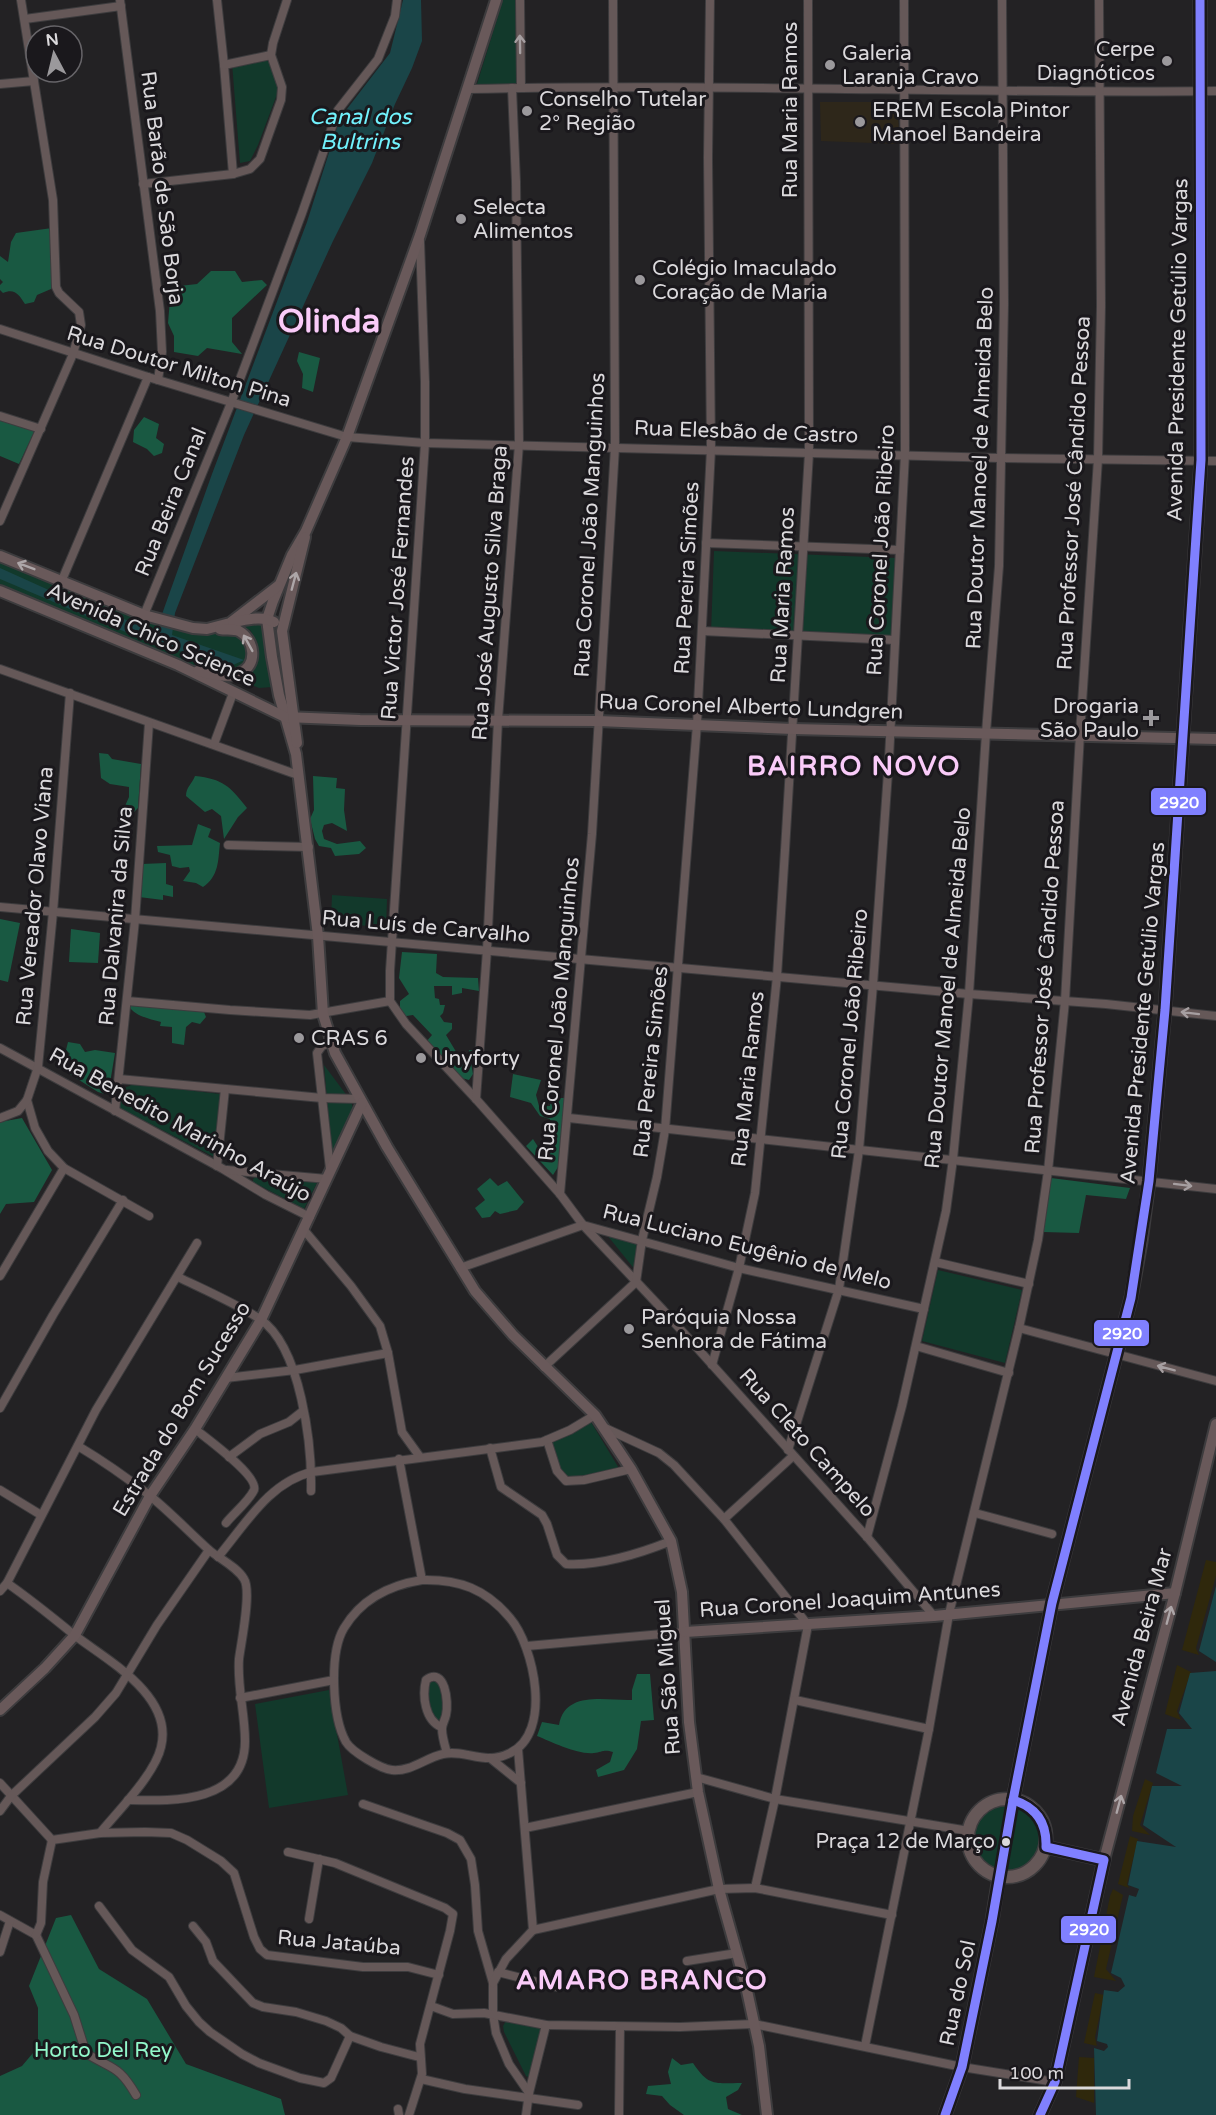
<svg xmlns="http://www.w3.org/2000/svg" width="1216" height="2115" font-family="'Varela Round',sans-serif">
  <rect width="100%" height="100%" fill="#232224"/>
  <polygon fill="#2e271a" points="820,102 897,102 900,144 821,141"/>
  <g fill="#12392b">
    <polygon points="503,0 520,0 519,85 476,87"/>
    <polygon points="272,60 279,89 258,145 250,161 240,163 232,63"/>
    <polygon points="714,551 896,558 891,637 711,633"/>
    <polygon points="0,559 162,625 183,632 207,634 234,633 243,638 250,656 240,669 216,670 176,662 0,588"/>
    <polygon points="263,621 272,687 259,688 237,679 258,655 257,642 250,630 233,626"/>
    <polygon points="332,895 387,899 386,928 331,922"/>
    <polygon points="324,1065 351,1101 353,1108 332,1155"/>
    <polygon points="134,1084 220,1094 214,1157 120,1108 120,1099 124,1088"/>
    <polygon points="256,1177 318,1181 304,1209 253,1182 253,1179"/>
    <polygon points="603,1230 642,1244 636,1271"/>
    <polygon points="938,1270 1022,1290 1005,1363 922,1341"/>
    <polygon points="591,1422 620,1470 576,1480 565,1478 559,1469 551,1442"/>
    <polygon points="428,1680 439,1680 444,1715 439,1720 432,1717 427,1682"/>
    <polygon points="329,1690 348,1795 269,1808 255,1704"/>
    <circle cx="1007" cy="1840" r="36"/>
    <polygon points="506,2021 542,2027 531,2079 526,2076 504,2032 503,2026"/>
  </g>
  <g fill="#195942">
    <path d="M52 228 51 289 37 295 34 302 25 304C19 295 15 288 3 293L0 290V285L3 282 0 279V256L8 262 11 242 16 233Z"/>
    <polygon points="211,271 235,271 242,282 262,280 267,285 232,318 232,342 242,354 207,348 198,356 174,352 174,336 168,323 171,287 197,284"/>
    <polygon points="299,352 320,358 313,392 302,388 303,374 297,361"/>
    <polygon points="144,417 159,424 156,438 164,444 162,453 154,456 147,449 133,442 134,430"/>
    <polygon points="0,420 35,430 19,464 0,456"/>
    <polygon points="99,753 108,754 112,759 141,764 138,808 133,813 125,806 129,797 129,787 110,784 101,778"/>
    <path d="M195 776C223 779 230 786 247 808L238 817 224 839 221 816 212 809 205 812 186 796C186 787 192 784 195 776Z"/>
    <polygon points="313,776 337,778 336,788 345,789 344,810 347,831 332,823 324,825 322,831 324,839 337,844 360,841 366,848 359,854 335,856 331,848 319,846 315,839 310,819 314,810"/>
    <path d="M198 824 211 829 208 837 220 843C218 861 219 876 203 887L196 883 183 881 190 871 189 867 180 868 172 866 170 855 158 852 157 846 192 845Z"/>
    <polygon points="166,863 166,884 173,886 173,897 163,895 163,900 139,897 142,864"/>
    <polygon points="0,919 20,923 8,982 0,980"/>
    <polygon points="71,929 100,933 98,963 69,962"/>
    <polygon points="402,952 437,954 436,973 443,977 478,978 479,991 462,988 462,993 452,995 452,986 434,986 435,998 439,999 440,1005 445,1005 443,1013 440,1016 444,1022 452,1023 452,1029 446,1035 461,1060 468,1060 469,1050 475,1051 475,1062 471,1063 473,1074 469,1080 454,1076 426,1042 432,1035 413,1015 400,1017 400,1001 409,994 399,978"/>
    <path d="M132 1004 204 1012 206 1017 200 1024 192 1022 186 1027 184 1045 172 1043V1027L160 1026 161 1022C150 1019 134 1016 129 1006Z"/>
    <polygon points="68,1042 80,1044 85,1052 95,1050 115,1053 108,1095 98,1092 57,1066 70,1054 66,1050"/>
    <polygon points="513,1074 541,1080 536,1095 539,1106 550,1106 551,1098 565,1098 558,1167 553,1175 526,1146 533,1139 540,1150 553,1142 554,1136 549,1133 550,1119 540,1116 531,1103 510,1097"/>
    <polygon points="22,1118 52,1170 34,1202 6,1204 0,1214 0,1122"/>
    <polygon points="490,1178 498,1186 507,1181 524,1202 517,1210 500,1214 495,1211 490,1217 482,1218 475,1208 485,1200 477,1189"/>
    <polygon points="1051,1178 1130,1188 1126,1199 1086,1195 1079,1233 1043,1232"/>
    <path d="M637 1674H650L654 1720 641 1721 637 1749 624 1770 598 1777 596 1770 610 1762 613 1752C604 1749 602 1752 594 1753 578 1755 552 1742 537 1736L542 1722 559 1725C565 1690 606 1701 632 1700V1690Z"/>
    <polygon points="71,1915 99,1969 147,1999 186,2064 281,2099 285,2115 0,2115 0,2076 22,2066 38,2047 38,2008 29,1986 56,1918"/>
    <path d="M672 2058 681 2065 693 2063C709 2087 715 2083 742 2083L738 2090 726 2097 728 2109 742 2115H684L670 2105 662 2096 646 2094 648 2086 671 2084 668 2072Z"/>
  </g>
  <g fill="#2f280c">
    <polygon points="1206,1560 1216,1562 1216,1576 1196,1648 1199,1655 1182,1650"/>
    <polygon points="1177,1665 1191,1672 1177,1711 1181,1720 1165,1714"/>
    <polygon points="1145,1779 1153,1783 1140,1825 1150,1835 1132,1831 1133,1816"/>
    <polygon points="1130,1836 1138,1839 1127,1884 1129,1888 1118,1884"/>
    <polygon points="1113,1889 1123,1895 1106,1969 1116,1981 1094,1977 1110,1896"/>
    <polygon points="1095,1993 1104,1995 1095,2037 1097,2046 1084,2043"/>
    <polygon points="1079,2057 1094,2058 1094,2103 1076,2097"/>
  </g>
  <g fill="#1a4548">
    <path d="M403 0H421L422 41 412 68 395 104 372 163 333 241 244 435 175 613 172 635 244 660 233 665C152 648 76 611 0 579V568L62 596 156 631 212 474 307 222 340 118 390 53Z"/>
    <polygon points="1216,1586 1216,1662 1199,1651"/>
    <polygon points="1216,1671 1216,2115 1096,2115 1094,2048 1104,2051 1108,2047 1107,2044 1097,2041 1104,1990 1118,1992 1125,1986 1121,1978 1111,1973 1129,1895 1136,1897 1139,1889 1128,1885 1137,1841 1176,1847 1143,1825 1152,1786 1182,1786 1156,1773 1167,1729 1192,1729 1179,1713 1190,1673"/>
  </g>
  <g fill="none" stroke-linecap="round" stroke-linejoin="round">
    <defs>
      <g id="street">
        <polyline points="120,0 160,311 162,352 158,380"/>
        <polyline points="217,0 224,65 233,174"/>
        <polyline points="520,0 521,88"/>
        <polyline points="25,19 121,6"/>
        <polyline points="224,65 271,55"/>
        <polyline points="0,84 34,81"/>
        <path d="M467 89C717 83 966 94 1216 91"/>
        <polyline points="143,184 233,174 250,169 260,159 281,100 282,87 271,55 273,43 287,0"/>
        <polyline points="420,241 425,382 425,443 390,971 390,1001 406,1024 476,1099 560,1194 583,1225 663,1310 867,1537 934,1616"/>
        <polyline points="0,329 148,377 347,437 425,443 1000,458 1216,461"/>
        <polyline points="0,416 41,429"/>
        <polyline points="0,521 73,354 81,325 79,312 59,293 56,287 53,200 21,0"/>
        <polyline points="706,543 900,550"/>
        <polyline points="62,580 148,377"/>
        <polyline points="144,615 231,403 302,213 338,110 378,59 395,16 397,0"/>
        <polyline points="702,631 895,640"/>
        <polyline points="0,669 298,775"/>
        <polyline points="214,744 233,693"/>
        <polyline points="228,845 309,847"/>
        <polyline points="0,907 969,994 1106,1004 1216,1016"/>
        <polyline points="127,1001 230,1010 310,1015 390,1001"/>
        <polyline points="0,1048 223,1169 266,1195 310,1217"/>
        <polyline points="119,1079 322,1098 360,1099"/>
        <polyline points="476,1099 487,950 498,720 519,444 516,182 512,88"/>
        <polyline points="27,1100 35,1128 48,1151 64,1168 149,1216"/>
        <polyline points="115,1111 135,920 149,723"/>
        <polyline points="0,1118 18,1111 27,1100 38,1067 53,912 70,693"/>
        <polyline points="569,1118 1216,1189"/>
        <polyline points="217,1166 225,1089"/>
        <polyline points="330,1169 317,1053 322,1046 331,1042"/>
        <polyline points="227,1170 327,1179"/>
        <polyline points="560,1194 592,834 615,447 613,0"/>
        <polyline points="304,1230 351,1286 380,1326 388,1353 402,1432 420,1457"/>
        <polyline points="935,1262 1029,1284"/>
        <polyline points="460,1268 583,1225 739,1268 924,1309"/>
        <polyline points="0,1276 64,1168"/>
        <path d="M178 1277C205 1290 235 1303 260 1319 301 1347 312 1445 311 1491"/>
        <polyline points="1019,1328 1216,1381"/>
        <polyline points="916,1346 1009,1373"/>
        <polyline points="712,1365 739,1268 755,1193 777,976 785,850 809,453 808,0"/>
        <polyline points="544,1367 636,1282 642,1240 657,1177 665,1130 697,724 711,449 708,158 710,0"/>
        <polyline points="226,1378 295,1370 388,1353"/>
        <polyline points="0,1408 53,1315 123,1200"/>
        <polyline points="605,1428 659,1453 674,1465 724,1519 808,1625 775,1799 755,1888"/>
        <path d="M195 1429C206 1438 259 1476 254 1490 249 1501 234 1513 226 1523"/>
        <polyline points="547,1440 557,1471 566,1481 584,1480 631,1469"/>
        <path d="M78 1446C103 1461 126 1477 149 1495 170 1512 189 1532 209 1550 220 1559 237 1567 244 1579 252 1591 241 1643 239 1659 237 1687 245 1713 245 1741 245 1804 172 1801 128 1800"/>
        <path d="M490 1448 501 1487 542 1515 547 1524 557 1555 566 1564C599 1566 641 1553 671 1541"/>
        <polyline points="788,1450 839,1289 859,1150 873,985 889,758 905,454 904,0"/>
        <polyline points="229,1457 260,1434 289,1422 303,1411"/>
        <polyline points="399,1459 422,1580"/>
        <polyline points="0,1490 41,1515"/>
        <polyline points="975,1513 1052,1534"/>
        <polyline points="724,1519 793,1456"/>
        <polyline points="867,1537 902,1406 946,1211 953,1159 969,994 986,733 999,566 1004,304 1002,0"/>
        <path d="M218 1557C245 1525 269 1482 312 1472L542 1442 570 1430 595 1415"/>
        <path d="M422 1580C459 1579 486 1589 510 1618 534 1646 553 1733 510 1753 484 1766 466 1749 443 1754 425 1758 411 1772 392 1770 381 1769 352 1752 346 1742 332 1717 329 1653 344 1628 362 1598 390 1585 422 1580Z"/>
        <path d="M7 1583C30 1599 51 1616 73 1634 105 1659 174 1695 161 1747 155 1774 118 1811 100 1833"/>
        <polyline points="0,1591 7,1583 96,1410 197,1243"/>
        <polyline points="527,1646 685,1632"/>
        <polyline points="240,1698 334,1680"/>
        <polyline points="795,1700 929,1729"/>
        <path d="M441 1727C425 1720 422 1696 426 1680 445 1666 449 1702 446 1715 445 1720 442 1724 442 1729 442 1737 445 1746 447 1753"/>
        <polyline points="518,1749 533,1930"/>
        <polyline points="490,1758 521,1783"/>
        <polyline points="696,1777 775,1799 969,1831"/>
        <polyline points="0,1783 52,1840"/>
        <polyline points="363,1804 447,1833 460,1840 471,1859 475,1885 478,1931 493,1983 493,2014 496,2033 509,2064 529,2093"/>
        <polyline points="0,1811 11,1796 95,1717 116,1693 157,1625 209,1550"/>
        <polyline points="525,1828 698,1792"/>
        <polyline points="52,1840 100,1833 145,1832 171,1833 187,1840 221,1861 234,1873 254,1937 260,1949 267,1955 363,1967 408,1967 439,1975"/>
        <polyline points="288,1852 335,1863 445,1908 453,1914 450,1931 420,2044 422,2074 409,2115"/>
        <polyline points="99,1906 132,1950 169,1977 186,2006 199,2022 210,2032 242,2054 259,2063 300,2078 324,2083 331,2078 350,2036"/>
        <polyline points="0,1915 36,1935"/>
        <polyline points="309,1919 319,1859"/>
        <polyline points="193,1926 206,1942 213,1961 253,2003 263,2007 296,2012 326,2021 341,2028 350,2036 381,2047 419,2057"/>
        <path d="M36 1935 74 2015 86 2053C112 2070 118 2064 136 2095"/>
        <polyline points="36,1935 41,1923 43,1882 52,1840"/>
        <polyline points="0,1952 10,1921"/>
        <polyline points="687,1961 737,1953"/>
        <polyline points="498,1972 557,1987"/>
        <polyline points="493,1983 506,1959 533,1930 719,1889 755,1888 892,1915"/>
        <polyline points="431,2006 453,2014 484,2013 546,2025 680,2027 754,2024 962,2067 1055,2082"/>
        <polyline points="865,2046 929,1729 949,1614 1019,1328 1038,1240 1048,1171 1065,1001 1080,734 1098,459 1101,306 1099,0"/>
        <polyline points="421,2079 465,2089 578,2105"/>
        <polyline points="398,2109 399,2115"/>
        <polyline points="526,2115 529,2093 546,2025"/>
        <polyline points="619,2115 620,2027"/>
      </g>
      <g id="secondary">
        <polyline points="496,0 420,235 347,437 306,531 292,555 273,601 267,619 272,657 279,695 296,754 318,936 323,1014 335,1053 387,1147 475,1291 513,1335 595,1415 631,1469 671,1541 682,1592 689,1722 698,1792 719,1889 746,1986 759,2046 767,2115"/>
        <polyline points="0,556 144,615 193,628 207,629 230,623 278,586"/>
        <polyline points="0,591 178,665 285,717 360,720 598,721 793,729 1216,739"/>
        <path d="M233 622C246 620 262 615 274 622"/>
        <path d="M198 671C211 674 228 679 240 673 258 665 255 640 239 631 234 629 226 630 220 629"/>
        <polyline points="297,743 282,631 305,537"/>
        <polyline points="685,1632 934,1616 1175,1593"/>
        <polyline points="0,1710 45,1668 75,1635 150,1496 195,1429 261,1320 362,1103"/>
        <polyline points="1104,1860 1175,1593 1216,1424"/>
      </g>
      <g id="primary">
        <circle cx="1007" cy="1838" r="39"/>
        <polyline points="1013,1800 1052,1603 1131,1298 1141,1242 1149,1181 1165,1010 1201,460 1200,0"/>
        <polyline points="945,2115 962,2067 992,1921 999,1877"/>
        <polyline points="1040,2115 1055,2082 1104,1860 1046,1847"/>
      </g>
    </defs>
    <use href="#street" stroke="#3d3c3e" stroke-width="10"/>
    <use href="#secondary" stroke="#3d3c3e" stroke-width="14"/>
    <use href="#primary" stroke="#3d3c3e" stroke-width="15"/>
    <use href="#street" stroke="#655858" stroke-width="8"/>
    <use href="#secondary" stroke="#69595a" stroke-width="10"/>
    <use href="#primary" stroke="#665858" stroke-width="12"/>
    <defs>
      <g id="bus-1">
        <path d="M1013 1800C1036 1807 1047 1823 1046 1847L1104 1860 1055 2082 1040 2115"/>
        <polyline points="945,2115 962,2067 992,1921 1013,1800 1052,1603 1131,1298 1149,1181 1165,1010 1201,460 1200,0"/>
      </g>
    </defs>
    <use href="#bus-1" stroke="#1a181c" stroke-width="14"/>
    <use href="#bus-1" stroke="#8080ff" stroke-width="9"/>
  </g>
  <defs><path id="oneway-shaft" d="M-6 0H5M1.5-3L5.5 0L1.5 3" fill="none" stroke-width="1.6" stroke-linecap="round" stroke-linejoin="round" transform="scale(1.5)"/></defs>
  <g stroke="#a69fa1">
    <use href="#oneway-shaft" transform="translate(520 44) rotate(-91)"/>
    <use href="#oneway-shaft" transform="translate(1190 1013) rotate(-173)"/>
    <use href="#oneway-shaft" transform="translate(1183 1185) rotate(7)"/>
    <use href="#oneway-shaft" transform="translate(1166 1368) rotate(-165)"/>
  </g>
  <g stroke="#ada6a8">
    <use href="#oneway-shaft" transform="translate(26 566) rotate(-159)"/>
    <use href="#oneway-shaft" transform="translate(294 581) rotate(-75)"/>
    <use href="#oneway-shaft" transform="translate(248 643) rotate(-119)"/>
    <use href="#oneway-shaft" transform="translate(1169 1615) rotate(-75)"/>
    <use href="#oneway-shaft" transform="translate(1119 1804) rotate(-75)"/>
  </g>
  <g fill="#9b999c" stroke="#1a181c" stroke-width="2">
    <circle cx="1167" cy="61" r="6"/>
    <circle cx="830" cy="65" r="6"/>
    <circle cx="527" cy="111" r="6"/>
    <circle cx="860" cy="122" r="6"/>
    <circle cx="461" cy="219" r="6"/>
    <circle cx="640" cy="280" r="6"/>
    <path d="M1148 709h6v6h6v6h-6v6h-6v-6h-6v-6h6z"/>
    <circle cx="299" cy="1038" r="6"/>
    <circle cx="421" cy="1058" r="6"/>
    <circle cx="629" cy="1329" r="6"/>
  </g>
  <circle fill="#dbd9dc" stroke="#1a181c" stroke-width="2" cx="1006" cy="1842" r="5"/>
  <g text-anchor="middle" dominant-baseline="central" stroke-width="6" stroke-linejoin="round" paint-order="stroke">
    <g font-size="20" fill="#dbd9dc" stroke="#1a181c" text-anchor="end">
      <text x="995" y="1842">Praça 12 de Março</text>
    </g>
    <g font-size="21" fill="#dbd9dc" stroke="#1a181c" text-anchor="start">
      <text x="1155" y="49" text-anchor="end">Cerpe<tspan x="1155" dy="24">Diagnóticos</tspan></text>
      <text x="842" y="53">Galeria<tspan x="842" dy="24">Laranja Cravo</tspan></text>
      <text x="539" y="99">Conselho Tutelar<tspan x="539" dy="24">2° Região</tspan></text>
      <text x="872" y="110">EREM Escola Pintor<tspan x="872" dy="24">Manoel Bandeira</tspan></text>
      <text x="473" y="207">Selecta<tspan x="473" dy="24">Alimentos</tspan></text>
      <text x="652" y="268">Colégio Imaculado<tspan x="652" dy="24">Coração de Maria</tspan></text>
      <text x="1139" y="706" text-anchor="end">Drogaria<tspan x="1139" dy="24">São Paulo</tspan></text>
      <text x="311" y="1038">CRAS 6</text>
      <text x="433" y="1058">Unyforty</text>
      <text x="641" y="1317">Paróquia Nossa<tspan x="641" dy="24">Senhora de Fátima</tspan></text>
    </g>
    <g font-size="21" fill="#dbd9dc" stroke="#1a181c">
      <text transform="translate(790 110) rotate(-90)">Rua Maria Ramos</text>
      <text transform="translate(162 188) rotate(83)">Rua Barão de São Borja</text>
      <text transform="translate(1178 350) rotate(-89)">Avenida Presidente Getúlio Vargas</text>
      <text transform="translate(179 367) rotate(17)">Rua Doutor Milton Pina</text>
      <text transform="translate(746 432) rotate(2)">Rua Elesbão de Castro</text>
      <text transform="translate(980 468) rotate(-88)">Rua Doutor Manoel de Almeida Belo</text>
      <text transform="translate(1074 493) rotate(-87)">Rua Professor José Cândido Pessoa</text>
      <text transform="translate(171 502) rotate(-68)">Rua Beira Canal</text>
      <text transform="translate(590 525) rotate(-87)">Rua Coronel João Manguinhos</text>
      <text transform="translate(881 550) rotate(-87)">Rua Coronel João Ribeiro</text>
      <text transform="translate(687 578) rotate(-87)">Rua Pereira Simões</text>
      <text transform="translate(398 588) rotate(-86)">Rua Victor José Fernandes</text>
      <text transform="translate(490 593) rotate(-86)">Rua José Augusto Silva Braga</text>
      <text transform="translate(783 595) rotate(-87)">Rua Maria Ramos</text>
      <text transform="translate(151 635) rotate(24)">Avenida Chico Science</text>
      <text transform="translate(751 707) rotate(2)">Rua Coronel Alberto Lundgren</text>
      <text transform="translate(35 896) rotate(-85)">Rua Vereador Olavo Viana</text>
      <text transform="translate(116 916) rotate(-85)">Rua Dalvanira da Silva</text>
      <text transform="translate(426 927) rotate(5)">Rua Luís de Carvalho</text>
      <text transform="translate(1045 977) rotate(-86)">Rua Professor José Cândido Pessoa</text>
      <text transform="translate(948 988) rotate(-85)">Rua Doutor Manoel de Almeida Belo</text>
      <text transform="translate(559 1009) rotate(-85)">Rua Coronel João Manguinhos</text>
      <text transform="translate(1143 1013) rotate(-85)">Avenida Presidente Getúlio Vargas</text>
      <text transform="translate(850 1034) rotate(-85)">Rua Coronel João Ribeiro</text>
      <text transform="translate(651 1062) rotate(-84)">Rua Pereira Simões</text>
      <text transform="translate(748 1079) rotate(-84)">Rua Maria Ramos</text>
      <text transform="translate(180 1125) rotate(29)">Rua Benedito Marinho Araújo</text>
      <text transform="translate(747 1247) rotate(14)">Rua Luciano Eugênio de Melo</text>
      <text transform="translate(182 1409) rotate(-59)">Estrada do Bom Sucesso</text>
      <text transform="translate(807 1443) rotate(48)">Rua Cleto Campelo</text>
      <text transform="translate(850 1600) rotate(-4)">Rua Coronel Joaquim Antunes</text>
      <text transform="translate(1142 1637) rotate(-75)">Avenida Beira Mar</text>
      <text transform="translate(668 1677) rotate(-94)">Rua São Miguel</text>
      <text transform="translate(339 1943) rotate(5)">Rua Jataúba</text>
      <text transform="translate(958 1993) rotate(-78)">Rua do Sol</text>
    </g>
    <g font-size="21" fill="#92f7ca" stroke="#1a181c">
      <text x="103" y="2050">Horto Del Rey</text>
    </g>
    <g font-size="22" font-style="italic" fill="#71f2fd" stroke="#1a181c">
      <text x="360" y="117">Canal dos<tspan x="360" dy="25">Bultrins</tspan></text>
    </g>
    <g font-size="27" font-weight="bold" letter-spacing="1.5" fill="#facbf9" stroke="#1a181c">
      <text x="854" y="766">BAIRRO NOVO</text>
      <text x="642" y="1980">AMARO BRANCO</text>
    </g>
    <g font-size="33" font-weight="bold" fill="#facbf9" stroke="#1a181c">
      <text x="329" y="321">Olinda</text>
    </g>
  </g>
  <g stroke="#1a181c" stroke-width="2">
    <rect x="1150" y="787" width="57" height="29" rx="6" fill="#8080ff"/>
    <rect x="1093" y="1319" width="57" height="28" rx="6" fill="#8080ff"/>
    <rect x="1060" y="1915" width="57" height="29" rx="6" fill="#8080ff"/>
  </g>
  <g font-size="16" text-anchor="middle" font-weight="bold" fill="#fff">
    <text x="1179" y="808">2920</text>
    <text x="1122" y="1339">2920</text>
    <text x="1089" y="1935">2920</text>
  </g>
  <g transform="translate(54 54) rotate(353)"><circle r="28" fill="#1a181c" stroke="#676569" stroke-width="1.5"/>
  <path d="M0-4.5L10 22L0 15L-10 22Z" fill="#9b999c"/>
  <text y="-9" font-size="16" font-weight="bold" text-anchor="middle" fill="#dbd9dc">N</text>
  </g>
  <path d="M1000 2079v9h129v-9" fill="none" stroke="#dbd9dc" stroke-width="3"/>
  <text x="1009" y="2079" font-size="18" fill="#dbd9dc" stroke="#1a181c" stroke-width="4.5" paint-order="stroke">100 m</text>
</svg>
